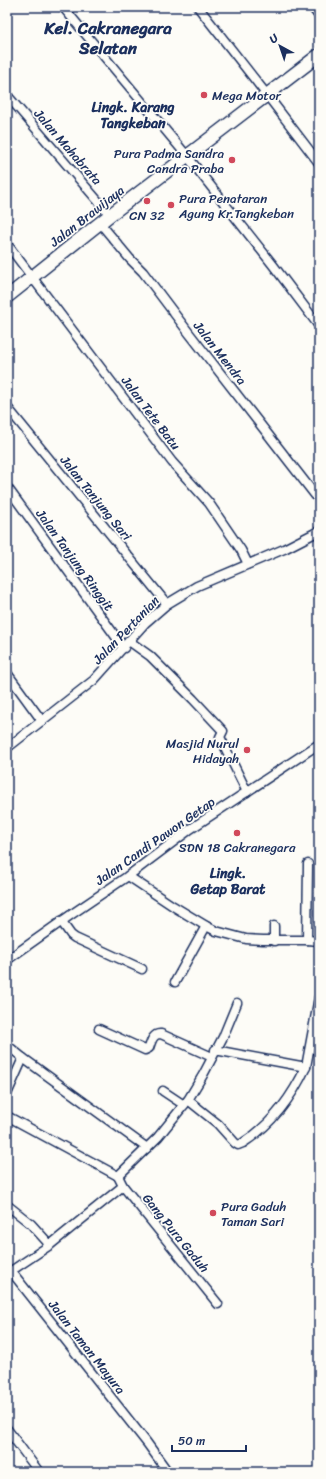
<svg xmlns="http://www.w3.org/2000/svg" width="326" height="1479" font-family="Sriracha,sans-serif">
  <rect width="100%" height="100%" fill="#fdfcf7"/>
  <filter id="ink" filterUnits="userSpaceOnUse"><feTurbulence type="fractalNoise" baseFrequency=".025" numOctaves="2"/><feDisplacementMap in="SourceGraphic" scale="8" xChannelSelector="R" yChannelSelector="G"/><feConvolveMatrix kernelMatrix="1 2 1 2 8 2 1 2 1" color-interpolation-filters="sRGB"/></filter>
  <g filter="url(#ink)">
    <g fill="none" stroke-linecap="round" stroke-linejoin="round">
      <defs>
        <g id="street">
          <polyline points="63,7 187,156 273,265 319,326"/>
          <polyline points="198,7 267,95 319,163"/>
          <polyline points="312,7 319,16"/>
          <polyline points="7,95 110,215"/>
          <polyline points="100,223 130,259 143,272 189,333 319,500"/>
          <polyline points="7,244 172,462 209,503 241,550 248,564"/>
          <polyline points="7,407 167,604"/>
          <polyline points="7,487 124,648"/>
          <polyline points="129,641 150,656 193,699 223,731 220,737 247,792"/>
          <polyline points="7,673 42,721"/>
          <polyline points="7,748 94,680 145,623 167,604 197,586 284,549 319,531"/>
          <polyline points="128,876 173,906 206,926 216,931 246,939 263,940 307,940 319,941"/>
          <polyline points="61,921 71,935 75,938 142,969"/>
          <polyline points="307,940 308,864"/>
          <polyline points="274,941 274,926"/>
          <polyline points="7,960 72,914 128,876 189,830 319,744"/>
          <polyline points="175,982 206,926"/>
          <path d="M99 1029 145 1050 149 1048C151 1042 153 1033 161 1034L212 1057"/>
          <polyline points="7,1045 23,1058 7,1094"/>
          <polyline points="215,1050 306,1067 319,997"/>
          <polyline points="23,1058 147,1148"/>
          <polyline points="163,1091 184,1105"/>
          <path d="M188 1100 218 1124 235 1143 238 1145 243 1143C271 1125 292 1097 306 1067"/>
          <polyline points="7,1116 118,1176"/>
          <polyline points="118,1176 158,1137 188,1100 203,1075 223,1037 237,1003"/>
          <polyline points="118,1176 123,1186 218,1304"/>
          <polyline points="7,1205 31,1224 50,1245"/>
          <polyline points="11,1271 50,1245 123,1186"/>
          <polyline points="7,1274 11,1271 147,1443 168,1472"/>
          <polyline points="7,1429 39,1472"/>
        </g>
        <polyline id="primary" points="7,297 110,215 319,55"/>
      </defs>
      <use href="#street" stroke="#1b2f5e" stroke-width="11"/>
      <use href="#primary" stroke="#1b2f5e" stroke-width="15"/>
      <use href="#street" stroke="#fdfcf7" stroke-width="8"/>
      <use href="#primary" stroke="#fdfcf7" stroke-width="12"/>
    </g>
  </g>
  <g fill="#d1495b" stroke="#fdfcf7" stroke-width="1.5">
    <circle cx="204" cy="95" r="4"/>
    <circle cx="232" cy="160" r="4"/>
    <circle cx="147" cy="201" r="4"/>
    <circle cx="171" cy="205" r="4"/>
    <circle cx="247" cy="750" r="4"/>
    <circle cx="237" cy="833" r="4"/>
    <circle cx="213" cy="1213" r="4"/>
  </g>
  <g text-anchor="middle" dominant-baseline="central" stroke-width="3.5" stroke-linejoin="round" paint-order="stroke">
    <g font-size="13" fill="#1b2f5e" stroke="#fdfcf7" text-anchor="start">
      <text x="212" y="95">Mega Motor</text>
      <text x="224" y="153" text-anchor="end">Pura Padma Sandra<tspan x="224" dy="15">Candra Praba</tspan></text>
      <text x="179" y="198">Pura Penataran<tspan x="179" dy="15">Agung Kr.Tangkeban</tspan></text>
      <text x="147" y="215" text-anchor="middle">CN 32</text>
      <text x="239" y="743" text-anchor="end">Masjid Nurul<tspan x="239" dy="15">Hidayah</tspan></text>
      <text x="237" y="847" text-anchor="middle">SDN 18 Cakranegara</text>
      <text x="221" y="1206">Pura Gaduh<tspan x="221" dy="15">Taman Sari</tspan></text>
    </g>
    <g font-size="13" fill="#1b2f5e" stroke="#fdfcf7">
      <text transform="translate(68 147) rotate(49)">Jalan Mahabrata</text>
      <text transform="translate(87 216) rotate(-38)">Jalan Brawijaya</text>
      <text transform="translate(220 353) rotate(52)">Jalan Mendra</text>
      <text transform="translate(151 413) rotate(53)">Jalan Tete Batu</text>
      <text transform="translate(96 498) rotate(51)">Jalan Tanjung Sari</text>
      <text transform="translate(75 560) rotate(54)">Jalan Tanjung Ringgit</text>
      <text transform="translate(126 630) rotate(-46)">Jalan Pertanian</text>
      <text transform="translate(155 841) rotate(-35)">Jalan Candi Pawon Getap</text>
      <text transform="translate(176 1233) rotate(51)">Gang Pura Gaduh</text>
      <text transform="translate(87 1347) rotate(52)">Jalan Taman Mayura</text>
    </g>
    <g font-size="14" font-weight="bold" fill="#1b2f5e" stroke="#fdfcf7">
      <text x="133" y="107">Lingk. Karang<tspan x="133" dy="16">Tangkeban</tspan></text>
      <text x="228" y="873">Lingk.<tspan x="228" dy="16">Getap Barat</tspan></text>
    </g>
    <g font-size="17" font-weight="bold" fill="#1b2f5e" stroke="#fdfcf7">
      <text x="108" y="28">Kel. Cakranegara<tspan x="108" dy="20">Selatan</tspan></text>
    </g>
  </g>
  <rect width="326" height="1479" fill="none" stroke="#fdfcf7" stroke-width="24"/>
  <rect x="12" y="12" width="302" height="1455" fill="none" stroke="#1b2f5e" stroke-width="1.5" filter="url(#ink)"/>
  <g transform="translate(280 46) rotate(320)" stroke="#fdfcf7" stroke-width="3" paint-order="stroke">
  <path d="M0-3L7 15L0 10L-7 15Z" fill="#1b2f5e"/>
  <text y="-6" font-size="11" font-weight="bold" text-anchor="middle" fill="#1b2f5e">U</text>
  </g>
  <path d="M172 1445v6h74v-6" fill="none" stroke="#1b2f5e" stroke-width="2"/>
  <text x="178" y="1445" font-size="12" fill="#1b2f5e" stroke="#fdfcf7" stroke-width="3" paint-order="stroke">50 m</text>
</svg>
